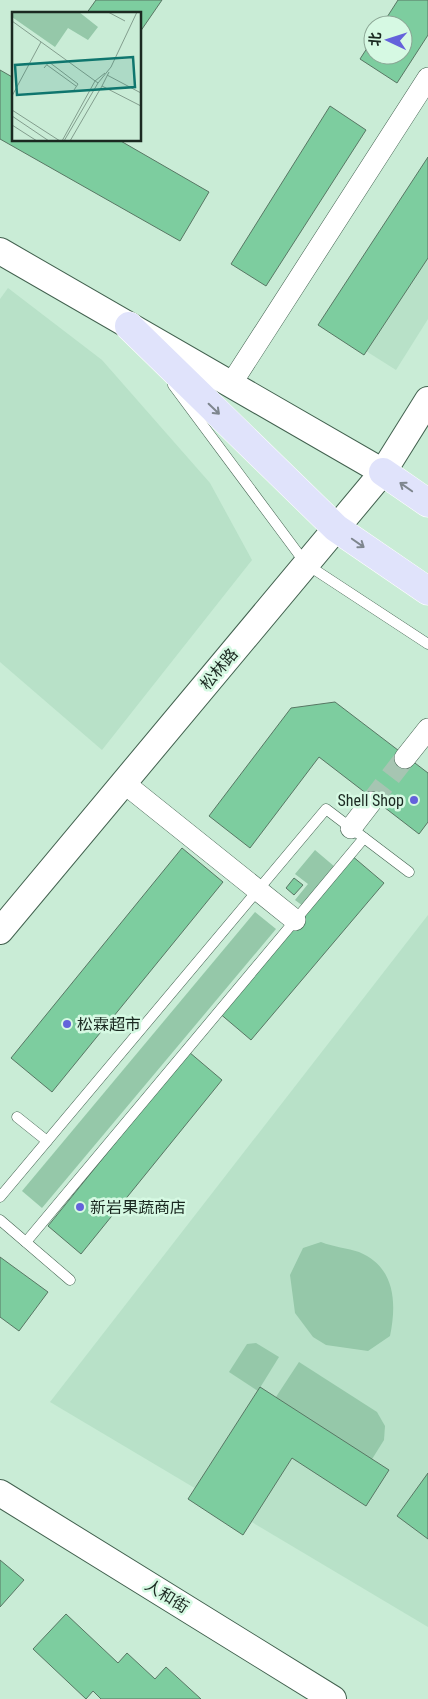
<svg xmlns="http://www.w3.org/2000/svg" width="428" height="1699" font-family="'Roboto Condensed','Noto Sans SC',sans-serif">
  <rect width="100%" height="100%" fill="#c9ecd6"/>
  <g fill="#b8e1c8">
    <polygon points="428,168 428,319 396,370 328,327"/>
    <polygon points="8,288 102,360 210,483 252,560 102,750 0,662 0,299"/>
    <polygon points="428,915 428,1627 50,1402"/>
  </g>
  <g fill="#95c8a9">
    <polygon points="315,850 335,867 303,906 295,900 308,884 295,874"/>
    <polygon points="255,912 276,929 42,1208 22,1191"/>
    <path d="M321 1242C333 1247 348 1248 359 1252 395 1267 397 1302 390 1336L368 1351 326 1345 313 1337 295 1313 290 1275 303 1248Z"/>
    <polygon points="256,1343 279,1357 258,1391 229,1372 247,1344"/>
    <polygon points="299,1362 377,1412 385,1426 384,1440 369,1464 272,1403"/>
  </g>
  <g fill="#7dcd9f" stroke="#587764">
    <polygon points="96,0 162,0 140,32 140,14 86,14"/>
    <polygon points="398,0 428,0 428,35 397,83 360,59 373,39 373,55 403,55 403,25 382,25"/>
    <polygon points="0,70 14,78 14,140 119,140 209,192 180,241 0,139"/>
    <polygon points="330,106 366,130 266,286 231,264"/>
    <polygon points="428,157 428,258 364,355 318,325"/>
    <polygon points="335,702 428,773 428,822 419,834 319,757 250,848 209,816 291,708"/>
    <polygon points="182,848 223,882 52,1092 11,1058"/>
    <polygon points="351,855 384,883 251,1040 218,1012"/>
    <polygon points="294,878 303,885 294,895 286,888"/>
    <polygon points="189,1052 222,1080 81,1254 48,1226"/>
    <polygon points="0,1257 48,1292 19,1331 0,1317"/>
    <polygon points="260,1387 389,1470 366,1506 292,1458 243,1535 188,1499"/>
    <polygon points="428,1473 428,1539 397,1516"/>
    <polygon points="0,1560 24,1580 0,1607"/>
    <polygon points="66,1614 118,1663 127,1653 155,1679 166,1667 201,1699 101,1699 93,1691 86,1699 33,1649"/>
  </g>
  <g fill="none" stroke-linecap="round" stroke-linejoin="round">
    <polyline stroke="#a6c5b2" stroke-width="21" stroke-dasharray="21 11" stroke-linecap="butt" points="371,802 405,758"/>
    <defs>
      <g id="service">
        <polyline points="173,385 306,564 428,644"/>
        <polyline points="17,1117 47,1141"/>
        <polyline points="0,1197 326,809 409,872"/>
        <polyline points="0,1220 70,1280"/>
        <polyline points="26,1242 364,838"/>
      </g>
      <g id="minor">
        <polyline points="231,384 428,78"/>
        <polyline points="405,758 428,729"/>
        <polyline points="124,783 295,920"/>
        <polyline points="351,828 371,802"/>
      </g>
      <g id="tertiary">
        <polyline points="0,251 383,472"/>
        <polyline points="0,931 383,472 428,400"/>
        <polyline points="0,1493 333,1699"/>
      </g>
      <g id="primary">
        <polyline points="129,326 336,528 428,591"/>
        <polyline points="383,472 428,503"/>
      </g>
    </defs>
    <use href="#service" stroke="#42614f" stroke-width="11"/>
    <use href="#minor" stroke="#42614f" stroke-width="22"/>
    <use href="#tertiary" stroke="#42614f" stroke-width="28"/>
    <use href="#primary" stroke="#fff" stroke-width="29"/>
    <use href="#service" stroke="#fff" stroke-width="10"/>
    <use href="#minor" stroke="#fff" stroke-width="21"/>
    <use href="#tertiary" stroke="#fff" stroke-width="26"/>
    <use href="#primary" stroke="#e0e3fb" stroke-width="28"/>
  </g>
  <defs><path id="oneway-shaft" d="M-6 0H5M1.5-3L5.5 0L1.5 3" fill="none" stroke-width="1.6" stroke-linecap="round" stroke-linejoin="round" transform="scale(1.25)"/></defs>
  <g stroke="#7e868e">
    <use href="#oneway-shaft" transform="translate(214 409) rotate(44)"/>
    <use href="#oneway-shaft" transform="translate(406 487) rotate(-145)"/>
    <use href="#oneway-shaft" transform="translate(358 543) rotate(35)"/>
  </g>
  <g fill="#6462db" stroke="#d6f9e3" stroke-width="2">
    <circle cx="414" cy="800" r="5"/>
    <circle cx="67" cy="1024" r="5"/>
    <circle cx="80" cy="1207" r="5"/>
  </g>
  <g text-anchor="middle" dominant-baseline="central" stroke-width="5" stroke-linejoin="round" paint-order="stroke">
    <g font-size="16" fill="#1b2921" stroke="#d6f9e3">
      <text transform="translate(219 669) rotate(-50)">松林路</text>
      <text transform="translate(167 1596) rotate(32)">人和街</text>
    </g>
    <g font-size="16" fill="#1b2921" stroke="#d6f9e3" text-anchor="start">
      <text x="404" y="800" text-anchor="end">Shell Shop</text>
      <text x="77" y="1024">松霖超市</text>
      <text x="90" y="1207">新岩果蔬商店</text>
    </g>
  </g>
  <g transform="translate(12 12)">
    <rect width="129" height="129" fill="#c9ecd6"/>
    <path d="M0 0H67L86 15 76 28 56 16 43 35 0 5Z" fill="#95c8a9"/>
    <path fill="none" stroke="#839e8e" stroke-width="1" d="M96 0 113 9M0 9 86 71M35 53 64 74M99 55 125 0M32 56 37 50 66 72 62 78M95 63 129 81M90 74 129 94M90 74 97 60M0 84 29 30M0 98 48 129M0 104 37 129M0 113 25 129M50 129 83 69 93 61M52 129 86 71 99 55M58 129 90 74"/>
    <path fill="#0f766e" fill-opacity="0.15" stroke="#0f766e" stroke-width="2.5" d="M121 45 123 75 5 83 3 53Z"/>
    <rect width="129" height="129" fill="none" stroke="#1b2921" stroke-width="2.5"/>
  </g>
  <g transform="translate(388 40) rotate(274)"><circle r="24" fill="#d6f9e3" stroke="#8ba695"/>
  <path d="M0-4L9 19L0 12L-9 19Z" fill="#6462db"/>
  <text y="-8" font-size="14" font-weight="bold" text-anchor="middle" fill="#1b2921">北</text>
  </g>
</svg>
